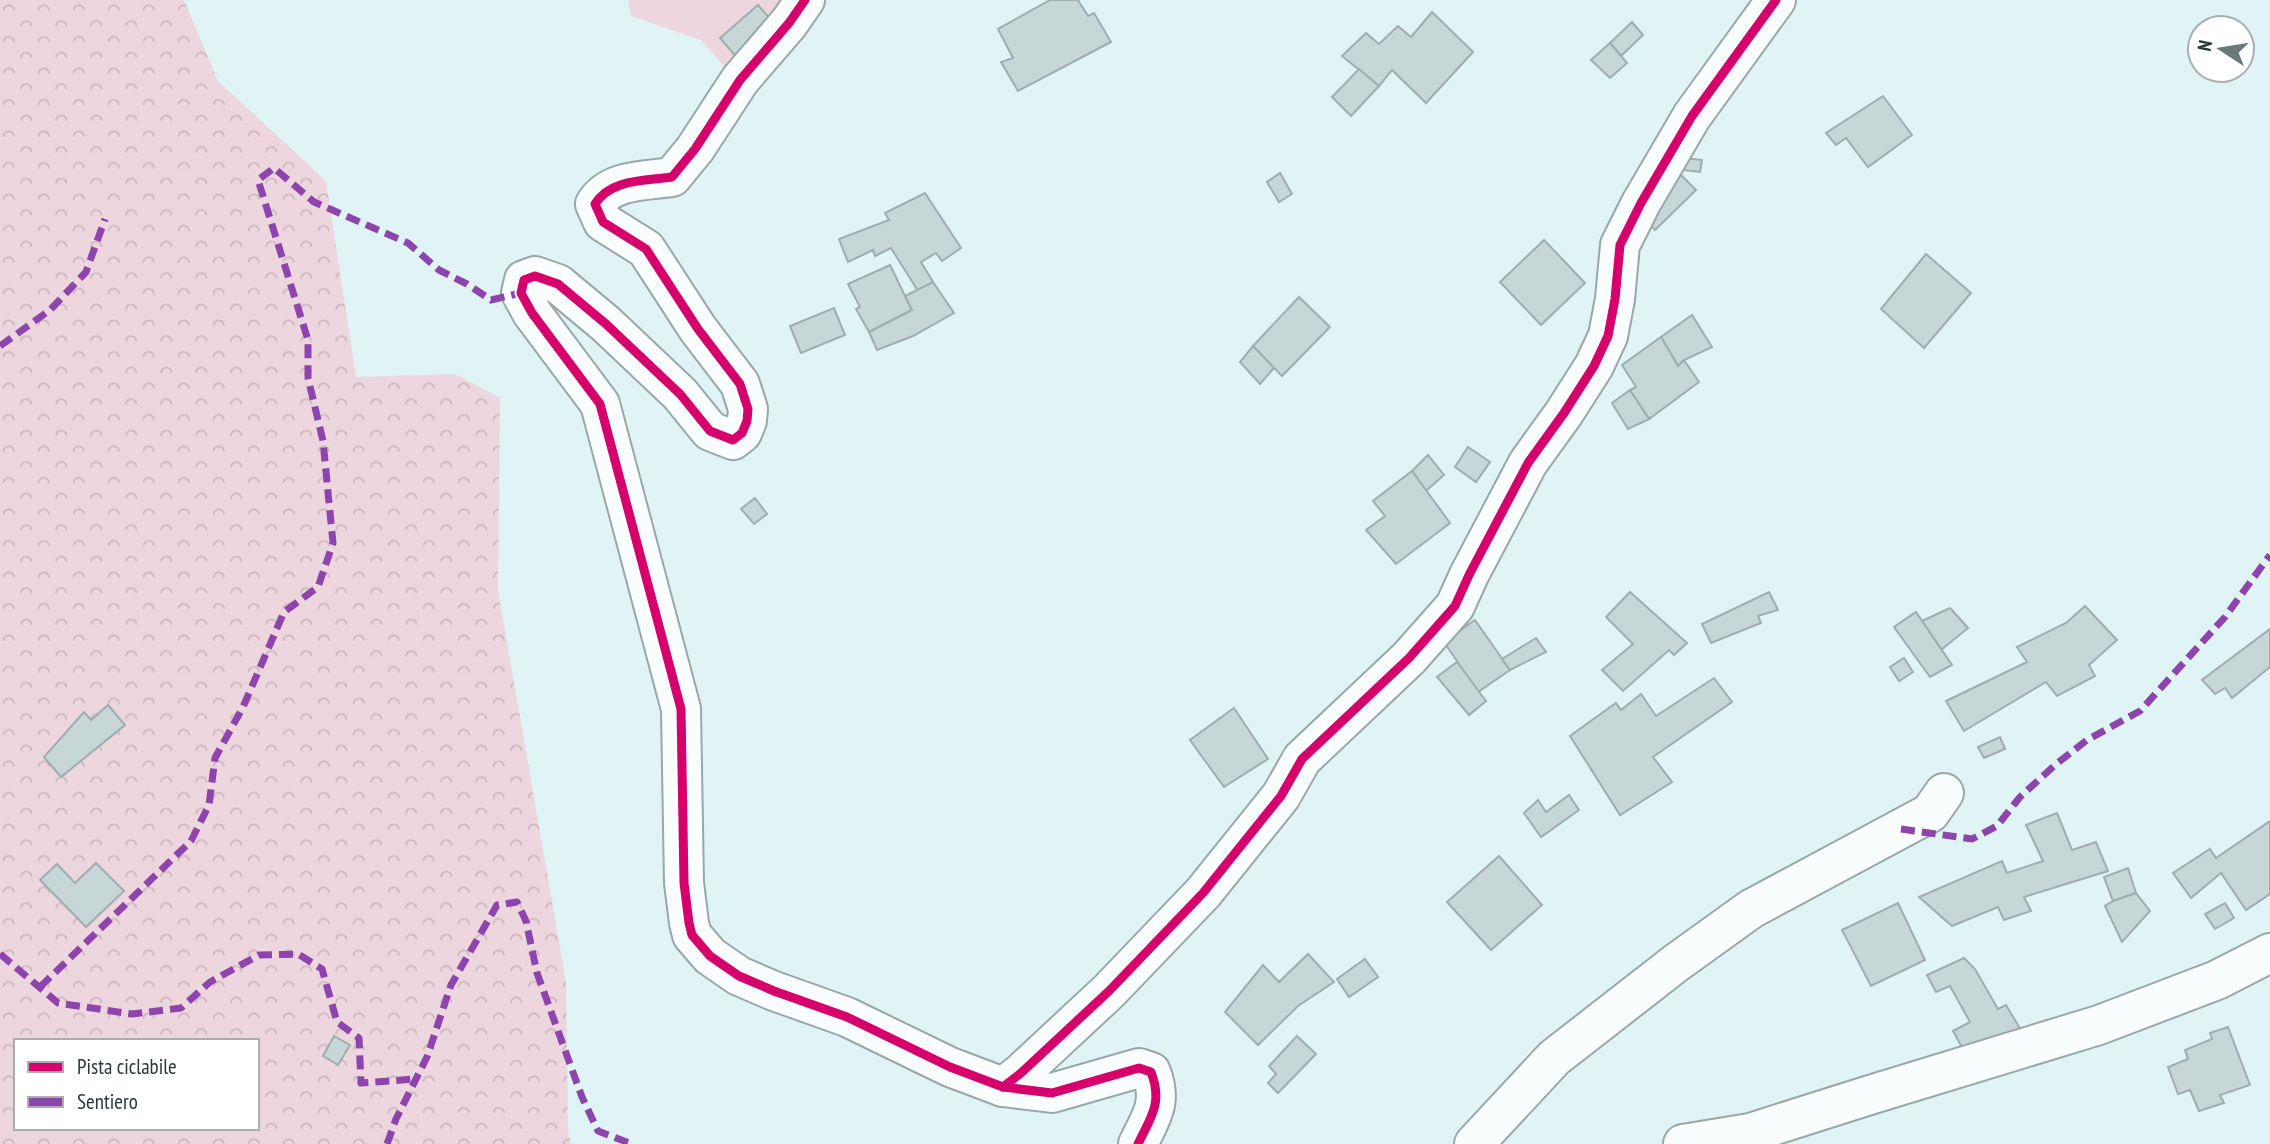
<svg xmlns="http://www.w3.org/2000/svg" width="2270" height="1144" font-family="'PT Sans Narrow',sans-serif">
  <defs>
    <pattern id="forest-crowns" width="20" height="18" patternUnits="userSpaceOnUse" patternTransform="scale(1.75)"><rect width="20" height="18" fill="#edd6dd"/><path d="M2 6a3 3 0 1 1 6 0M12 15a3 3 0 1 1 6 0" fill="none" stroke="#cbb8be"/></pattern>
  </defs>
  <rect width="100%" height="100%" fill="#e1f4f5"/>
  <polygon fill="#edd6dd" points="628,0 816,0 728,71 701,40 631,16"/>
  <path fill="url(#forest-crowns)" fill-rule="evenodd" d="M0 0H184L218 81 326 181 356 377 455 374 500 398 498 590 566 982 568 1130 571 1144H0ZM16 1041H257V1128H16Z"/>
  <g fill="#c7d6d7" stroke="#9eadae" stroke-width="2">
    <polygon points="1050,0 1078,0 1088,16 1094,13 1111,42 1018,91 1001,62 1013,58 998,29"/>
    <polygon points="758,5 778,28 740,61 720,38"/>
    <polygon points="1432,12 1473,52 1426,103 1392,70 1379,86 1342,56 1366,33 1379,44 1398,26 1411,37"/>
    <polygon points="1632,22 1643,35 1621,56 1610,43"/>
    <polygon points="1610,43 1627,63 1610,78 1591,60"/>
    <polygon points="1359,69 1379,86 1351,116 1332,97"/>
    <polygon points="1883,96 1912,135 1868,167 1846,138 1836,145 1826,133"/>
    <polygon points="1677,157 1702,160 1700,172 1675,169"/>
    <polygon points="1280,173 1292,194 1279,202 1267,182"/>
    <polygon points="1681,175 1696,190 1655,230 1647,221 1663,194"/>
    <polygon points="925,193 961,248 942,261 936,253 921,262 933,282 918,291 891,248 875,256 873,250 848,262 839,239 889,220 885,213"/>
    <polygon points="1544,240 1585,283 1541,325 1500,282"/>
    <polygon points="1926,254 1971,293 1924,348 1881,309"/>
    <polygon points="890,265 912,310 869,332 856,309 860,307 848,284"/>
    <polygon points="933,282 954,313 913,336 877,350 869,332 912,310 905,296"/>
    <polygon points="1299,297 1330,327 1282,376 1253,346"/>
    <polygon points="834,308 845,335 801,353 790,326"/>
    <polygon points="1692,315 1712,347 1684,360 1678,366 1661,337"/>
    <polygon points="1661,337 1678,366 1684,360 1699,382 1649,419 1630,390 1636,387 1622,365"/>
    <polygon points="1253,346 1274,368 1260,384 1240,362"/>
    <polygon points="1630,390 1649,419 1628,429 1612,403"/>
    <polygon points="1468,447 1490,462 1476,482 1455,467"/>
    <polygon points="1428,455 1444,475 1426,491 1412,471"/>
    <polygon points="1412,471 1450,523 1396,564 1366,530 1385,516 1373,501"/>
    <polygon points="755,498 767,514 754,524 741,509"/>
    <polygon points="1630,592 1687,643 1674,655 1669,650 1623,691 1602,670 1633,644 1606,617"/>
    <polygon points="1769,592 1778,610 1758,616 1761,623 1711,643 1702,624"/>
    <polygon points="2085,606 2117,640 2089,665 2095,676 2057,696 2046,682 1964,731 1946,701 2027,662 2017,647 2066,623"/>
    <polygon points="1950,608 1968,628 1941,650 1922,621"/>
    <polygon points="1916,612 1952,665 1930,677 1894,627"/>
    <polygon points="1475,620 1510,670 1478,692 1444,642"/>
    <polygon points="2270,629 2270,667 2232,698 2225,688 2215,694 2202,680"/>
    <polygon points="1536,638 1546,652 1510,670 1502,659"/>
    <polygon points="1904,658 1913,672 1899,681 1890,667"/>
    <polygon points="1457,662 1486,701 1469,715 1437,677"/>
    <polygon points="1714,678 1732,702 1653,757 1672,782 1620,815 1570,736 1616,703 1621,710 1641,694 1656,716"/>
    <polygon points="108,705 125,725 61,777 44,757 84,712 91,720"/>
    <polygon points="1234,708 1268,759 1224,787 1190,740"/>
    <polygon points="2000,737 2005,749 1984,758 1978,747"/>
    <polygon points="1569,795 1579,810 1541,837 1524,813 1538,800 1546,812"/>
    <polygon points="2057,813 2072,850 2096,842 2108,871 2024,897 2031,911 2004,920 1998,907 1952,926 1919,897 2002,861 2007,873 2043,861 2026,825"/>
    <polygon points="2270,821 2270,894 2246,910 2221,873 2191,898 2173,873 2210,849 2216,858"/>
    <polygon points="1499,856 1542,905 1491,950 1447,902"/>
    <polygon points="96,863 124,891 86,927 40,880 57,864 75,883"/>
    <polygon points="2128,868 2136,893 2113,901 2104,877"/>
    <polygon points="2136,893 2150,911 2122,942 2105,906 2113,901"/>
    <polygon points="1898,903 1925,960 1871,986 1842,930"/>
    <polygon points="2225,903 2234,918 2215,929 2205,914"/>
    <polygon points="1308,954 1334,982 1298,1006 1258,1045 1225,1012 1263,965 1279,982"/>
    <polygon points="1964,958 1975,969 1998,1009 2006,1005 2025,1037 1965,1053 1953,1031 1970,1022 1950,986 1936,992 1927,975"/>
    <polygon points="1365,959 1378,977 1349,997 1337,979"/>
    <polygon points="2228,1027 2250,1085 2220,1095 2224,1103 2199,1111 2190,1090 2178,1094 2168,1067 2188,1059 2185,1050 2212,1039 2210,1033"/>
    <polygon points="334,1036 350,1045 338,1065 323,1056"/>
    <polygon points="1297,1036 1316,1054 1278,1093 1268,1083 1276,1074 1269,1066"/>
  </g>
  <g fill="none" stroke-linecap="round" stroke-linejoin="round">
    <defs>
      <g id="minor">
        <path d="M805 0 789 23 740 80 695 149 672 177C644 181 611 179 595 204L603 222 646 249 698 329 740 384 748 409 747 421 742 433 733 440 710 431 680 394 606 324 558 284 535 276 524 280 521 293 532 313 600 404 681 709 684 883 689 923 692 935 710 956 739 976 774 991 847 1017 950 1067 1003 1087 1052 1093 1139 1068 1151 1072C1163 1103 1151 1117 1138 1144"/>
        <polyline points="1003,1087 1021,1073 1109,991 1203,893 1281,796 1302,759 1409,658 1455,606 1469,575 1528,463 1564,413 1594,366 1608,336 1615,299 1620,245 1641,203 1692,116 1776,0"/>
        <polyline points="1474,1144 1554,1058 1676,963 1751,909 1930,813 1944,793"/>
        <polyline points="1683,1144 1750,1133 1873,1094 2099,1025 2217,980 2270,953"/>
      </g>
    </defs>
    <use href="#minor" stroke="#98a8a8" stroke-width="42"/>
    <use href="#minor" stroke="#fafdfe" stroke-width="38"/>
    <g stroke="#8e44ad" stroke-width="7" stroke-dasharray="14 7" stroke-linecap="butt">
      <polyline points="0,346 50,310 86,272 105,219"/>
      <polyline points="1901,829 1972,839 1997,826 2020,797 2055,765 2087,740 2140,711 2225,617 2270,555"/>
      <polyline points="0,954 58,1003 132,1014 181,1008 210,982 259,955 298,954 322,969 337,1022 359,1038 361,1083 415,1079"/>
      <polyline points="40,987 191,841 209,805 215,758 243,707 284,612 318,587 333,543 323,441 308,378 308,340 258,180 274,168 314,202 408,243 439,270 467,284 491,300 521,293"/>
      <polyline points="387,1144 396,1119 427,1057 451,985 497,905 517,902 526,921 537,973 582,1097 598,1131 632,1144"/>
    </g>
    <defs>
      <g id="cycleway">
        <path d="M805 0 789 23 740 80 695 149 672 177C644 181 611 179 595 204L603 222 646 249 698 329 740 384 748 409 747 421 742 433 733 440 710 431 680 394 606 324 558 284 535 276 524 280 521 293 532 313 600 404 681 709 684 883 689 923 692 935 710 956 739 976 774 991 847 1017 950 1067 1003 1087 1052 1093 1139 1068 1151 1072C1163 1103 1151 1117 1138 1144"/>
        <polyline points="1003,1087 1021,1073 1109,991 1203,893 1281,796 1302,759 1409,658 1455,606 1469,575 1528,463 1564,413 1594,366 1608,336 1615,299 1620,245 1641,203 1692,116 1776,0"/>
      </g>
    </defs>
    <use href="#cycleway" stroke="#fff" stroke-width="13"/>
    <use href="#cycleway" stroke="#d6006c" stroke-width="9"/>
  </g>
  <rect x="14" y="1039" width="245" height="91" fill="#ffffff" stroke="#a9afaf" stroke-width="2"/>
  <rect x="28" y="1062" width="35" height="10" fill="#d6006c" stroke="#a9afaf" stroke-width="2"/>
  <text x="77" y="1074" font-size="21" fill="#293737">Pista ciclabile</text>
  <rect x="28" y="1097" width="35" height="10" fill="#8e44ad" stroke="#a9afaf" stroke-width="2"/>
  <text x="77" y="1109" font-size="21" fill="#293737">Sentiero</text>
  <g transform="translate(2221 49) rotate(282)"><circle r="33" fill="#ffffff" stroke="#a9afaf" stroke-width="2"/>
  <path d="M0-5L12 26L0 18L-12 26Z" fill="#69797a"/>
  <text y="-10" font-size="19" font-weight="bold" text-anchor="middle" fill="#293737">N</text>
  </g>
</svg>
